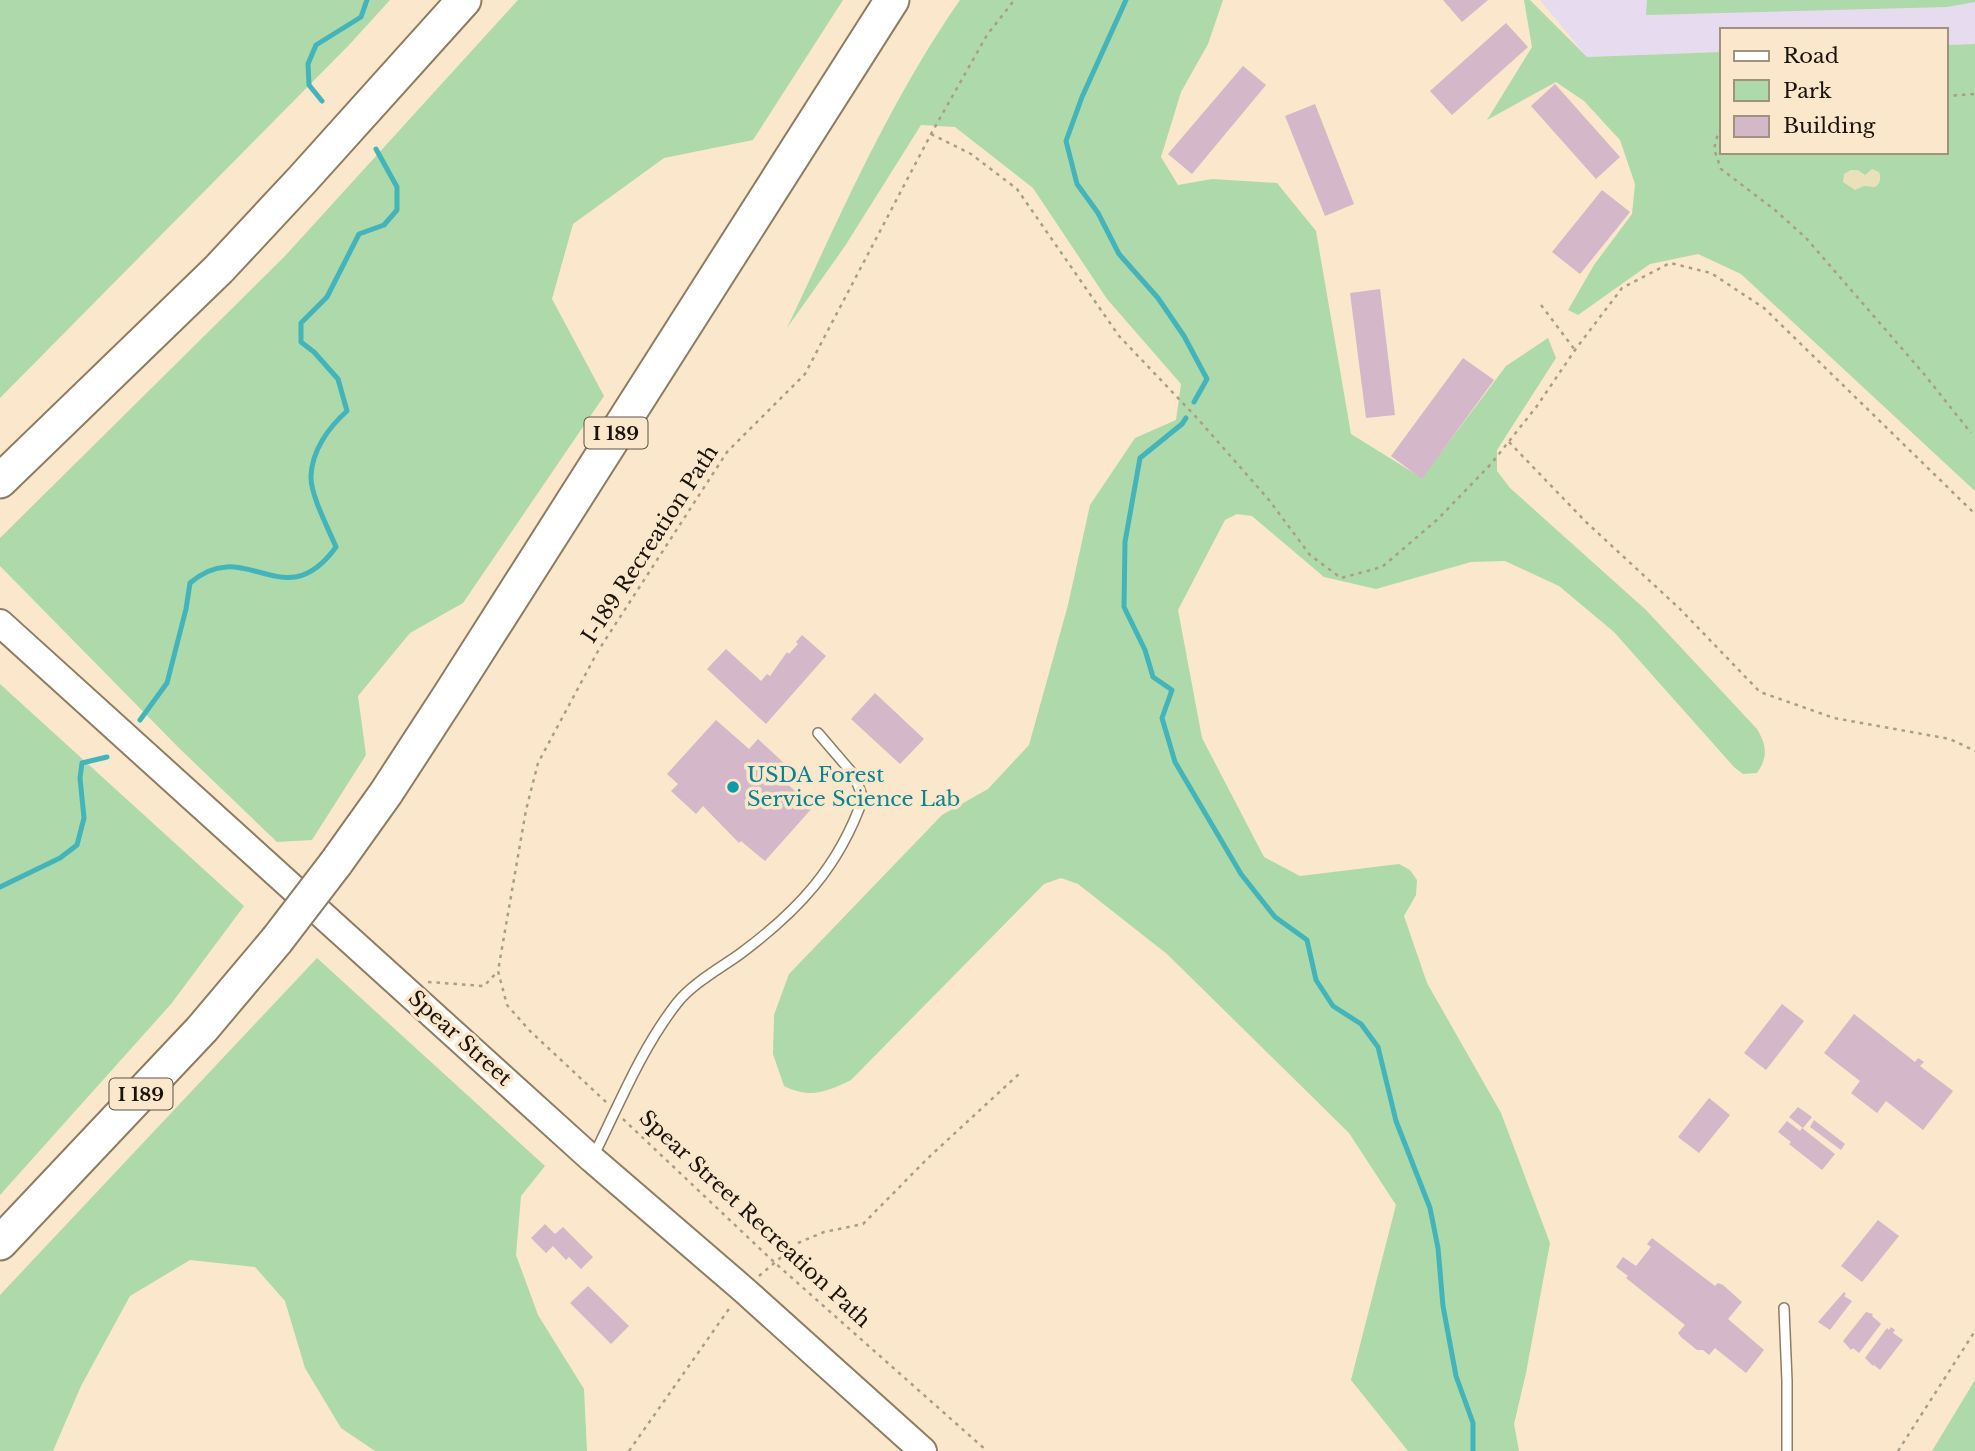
<svg xmlns="http://www.w3.org/2000/svg" width="1975" height="1451" font-family="'Libre Baskerville',serif">
  <rect width="100%" height="100%" fill="#fae7cc"/>
  <polygon fill="#e7dbef" points="1540,0 1975,0 1975,44 1945,45 1945,30 1721,30 1721,52 1587,57"/>
  <g fill="#aed9ab">
    <polygon points="0,0 390,0 349,45 0,398"/>
    <polygon points="518,0 843,0 753,140 664,158 573,224 552,299 604,396 463,603 410,633 358,696 366,755 312,840 277,842 180,749 0,566 0,538 285,256"/>
    <path d="M960 0H1223L1208 44 1181 92 1161 157 1178 185 1212 179 1277 183 1316 231 1351 434 1422 478 1506 366 1548 338 1556 358 1497 450V471L1510 488 1646 610 1757 729C1767 746 1768 757 1757 773L1743 774 1734 767 1614 632 1559 586 1505 561 1471 562 1376 589 1324 577 1252 516 1237 514 1225 520 1178 610 1202 738 1264 857 1300 876 1399 864 1410 870 1417 880 1416 895 1404 916 1427 983 1501 1113 1550 1243 1526 1373 1514 1424 1519 1451H1408L1351 1380 1396 1205 1349 1133 1167 954 1078 884 1061 878 1044 884 851 1080C826 1092 810 1099 784 1086L773 1054 774 1015 789 974 942 815 988 789 1029 745 1068 605 1090 505 1135 438 1176 420 1181 384 1107 299 1033 188 955 127 921 125 845 246 787 328C840 216 889 102 960 0Z"/>
    <polygon points="1524,0 1530,0 1587,57 1721,52 1721,152 1945,152 1945,45 1975,44 1975,491 1741,274 1698,254 1650,264 1578,315 1568,310 1594,265 1632,214 1635,184 1620,140 1584,101 1556,82 1487,120 1532,47"/>
    <polygon points="1647,0 1975,0 1975,2 1947,7 1646,15"/>
    <polygon points="0,684 244,906 171,1004 0,1195"/>
    <polygon points="317,958 545,1166 521,1196 516,1255 538,1315 584,1389 587,1451 375,1451 341,1428 305,1368 285,1301 255,1267 190,1260 130,1296 81,1386 53,1451 0,1451 0,1295"/>
    <polygon points="1975,1380 1975,1451 1932,1451"/>
  </g>
  <path fill="#eae1bb" d="M1872 169 1879 172C1881 177 1881 184 1875 187L1864 186 1855 190 1843 182 1844 174 1851 170H1858L1865 175Z"/>
  <g fill="none" stroke-linecap="round" stroke-linejoin="round">
    <g stroke="#43b5ba" stroke-width="5">
      <polyline points="1126,0 1082,97 1066,141 1077,184 1098,213 1119,254 1158,298 1184,336 1207,379 1194,402"/>
      <polyline points="322,101 309,85 308,64 316,45 361,17 367,0"/>
      <polyline points="1186,418 1182,424 1140,458 1125,542 1124,607 1145,650 1153,677 1172,690 1162,718 1175,762 1241,874 1275,917 1307,940 1316,980 1333,1006 1361,1024 1378,1047 1396,1121 1430,1208 1438,1248 1443,1306 1456,1376 1473,1423 1473,1451"/>
      <path d="M140 720 167 683 186 609 190 583C246 534 284 619 336 547 329 530 310 494 311 476 312 450 329 427 347 411L338 379 314 352 301 342V323L327 297 359 234 384 225 397 210V187L376 149"/>
      <polyline points="0,887 60,858 77,845 84,818 80,778 82,763 107,757"/>
    </g>
  </g>
  <g fill="#d4b7c8">
    <polygon points="1443,0 1488,0 1462,22"/>
    <polygon points="1506,23 1528,47 1452,115 1430,91"/>
    <polygon points="1243,66 1266,85 1192,174 1168,154"/>
    <polygon points="1555,84 1620,157 1596,179 1531,106"/>
    <polygon points="1315,104 1354,204 1325,216 1285,116"/>
    <polygon points="1602,190 1630,212 1580,274 1552,252"/>
    <polygon points="1380,289 1395,415 1366,418 1350,293"/>
    <polygon points="1463,358 1494,380 1422,479 1391,456"/>
    <polygon points="802,635 826,656 766,724 707,669 726,649 761,681 767,674 770,676 787,652 789,654 798,644 796,642"/>
    <polygon points="875,693 924,739 900,764 851,719"/>
    <polygon points="716,720 749,749 758,739 785,764 776,774 813,807 765,861 741,841 739,843 703,806 696,814 671,791 678,784 667,774"/>
    <polygon points="1782,1004 1804,1021 1766,1070 1744,1053"/>
    <polygon points="1854,1014 1915,1062 1918,1058 1924,1062 1920,1066 1953,1091 1923,1130 1886,1101 1877,1113 1851,1093 1860,1081 1824,1053"/>
    <polygon points="1709,1098 1730,1115 1699,1153 1678,1137"/>
    <polygon points="1798,1107 1812,1117 1803,1128 1789,1117"/>
    <polygon points="1814,1120 1845,1144 1841,1150 1810,1127"/>
    <polygon points="1787,1121 1800,1131 1802,1128 1835,1154 1822,1170 1789,1144 1791,1142 1778,1132"/>
    <polygon points="1878,1220 1899,1236 1862,1282 1841,1266"/>
    <polygon points="545,1224 555,1234 563,1227 593,1257 581,1269 569,1257 566,1260 553,1246 546,1253 531,1238"/>
    <polygon points="1652,1238 1715,1286 1718,1283 1723,1285 1742,1302 1728,1319 1764,1350 1746,1373 1715,1348 1709,1355 1703,1350 1697,1350 1681,1337 1678,1333 1685,1325 1626,1278 1628,1276 1616,1267 1623,1257 1636,1266 1651,1247 1647,1244"/>
    <polygon points="588,1286 629,1326 611,1344 570,1303"/>
    <polygon points="1844,1292 1846,1294 1844,1296 1852,1301 1830,1330 1818,1322"/>
    <polygon points="1866,1312 1873,1314 1872,1316 1881,1324 1859,1353 1853,1348 1851,1350 1843,1341"/>
    <polygon points="1891,1327 1895,1330 1893,1333 1903,1340 1880,1370 1874,1365 1873,1366 1865,1358 1887,1328 1889,1330"/>
  </g>
  <g fill="none" stroke-linecap="round" stroke-linejoin="round">
    <defs>
      <g id="service">
        <path d="M593 1157C619 1105 641 1049 677 1003 693 983 719 969 740 954 798 911 839 867 863 798L854 775 818 733"/>
        <polyline points="1784,1308 1787,1381 1787,1451"/>
      </g>
      <polyline id="secondary" points="0,623 592,1159 744,1290 923,1451"/>
      <g id="motorway">
        <polyline points="0,481 219,269 302,180 464,0"/>
        <polyline points="336,863 386,793 451,693 892,0"/>
        <polyline points="0,1243 202,1029 277,940"/>
      </g>
    </defs>
    <use href="#service" stroke="#8e7d65" stroke-width="12"/>
    <use href="#secondary" stroke="#8e7d65" stroke-width="30"/>
    <use href="#motorway" stroke="#8e7d65" stroke-width="37"/>
    <g stroke="#ab9d88" stroke-width="2.5" stroke-dasharray="3.5 5" stroke-linecap="butt">
      <polyline points="1945,96 1975,94"/>
      <polyline points="1721,128 1717,137 1714,149 1721,169 1775,210 1806,238 1924,374 1971,433"/>
      <polyline points="931,134 971,154 1017,189 1119,336 1197,418 1269,500 1310,555 1341,578 1382,567 1438,519 1491,464 1537,406 1575,350 1622,288 1670,263 1711,273 1764,308 1975,514"/>
      <polyline points="1541,305 1575,350"/>
      <polyline points="1509,442 1586,522 1680,609 1760,692 1834,718 1950,739 1975,751"/>
      <polyline points="428,982 484,986 498,971"/>
      <polyline points="606,1102 530,1031 507,1005 498,971 526,810 538,763 598,651 727,452 805,374 931,134 987,35 1012,3 1017,0"/>
      <polyline points="623,1119 774,1262 987,1451"/>
      <polyline points="759,1276 798,1243 824,1232 863,1224 928,1158 1020,1073"/>
      <polyline points="629,1451 731,1306"/>
      <polyline points="1898,1451 1975,1331"/>
    </g>
    <use href="#service" stroke="#fff" stroke-width="9"/>
    <use href="#secondary" stroke="#fff" stroke-width="26"/>
    <use href="#motorway" stroke="#fff" stroke-width="33"/>
    <defs>
      <polyline id="motorway-bridge" points="277,940 336,863"/>
    </defs>
    <use href="#motorway-bridge" stroke="#8e7d65" stroke-width="37" stroke-linecap="butt"/>
    <use href="#motorway-bridge" stroke="#fff" stroke-width="33"/>
  </g>
  <circle fill="#0f9aa8" stroke="#fae7cc" stroke-width="2.5" cx="733" cy="787" r="7"/>
  <g text-anchor="middle" dominant-baseline="central" stroke-width="7" stroke-linejoin="round" paint-order="stroke">
    <g fill="#fae7cc" stroke="#5d5344" stroke-width="2">
      <rect x="584.5" y="417.5" width="63" height="31" rx="5"/>
      <rect x="109.5" y="1078.5" width="63" height="31" rx="5"/>
    </g>
    <g font-size="19" font-weight="bold" fill="#1a140a">
      <text x="616" y="433">I 189</text>
      <text x="141" y="1094">I 189</text>
    </g>
    <g font-size="21" fill="#1a140a" stroke="#fae7cc">
      <text transform="translate(650 544) rotate(-57)">I-189 Recreation Path</text>
      <text transform="translate(460 1038) rotate(42)">Spear Street</text>
      <text transform="translate(755 1219) rotate(43)">Spear Street Recreation Path</text>
    </g>
    <g font-size="21" fill="#0d838f" stroke="#fae7cc" text-anchor="start">
      <text x="747" y="775">USDA Forest<tspan x="747" dy="24">Service Science Lab</tspan></text>
    </g>
  </g>
  <rect x="1720" y="28" width="228" height="126" fill="#fae7cc" stroke="#a0937e" stroke-width="2"/>
  <rect x="1734" y="51" width="35" height="10" fill="#ffffff" stroke="#a0937e" stroke-width="2"/>
  <text x="1783" y="63" font-size="21" fill="#1a140a">Road</text>
  <rect x="1734" y="80" width="35" height="21" fill="#aed9ab" stroke="#a0937e" stroke-width="2"/>
  <text x="1783" y="98" font-size="21" fill="#1a140a">Park</text>
  <rect x="1734" y="116" width="35" height="21" fill="#d4b7c8" stroke="#a0937e" stroke-width="2"/>
  <text x="1783" y="133" font-size="21" fill="#1a140a">Building</text>
</svg>
